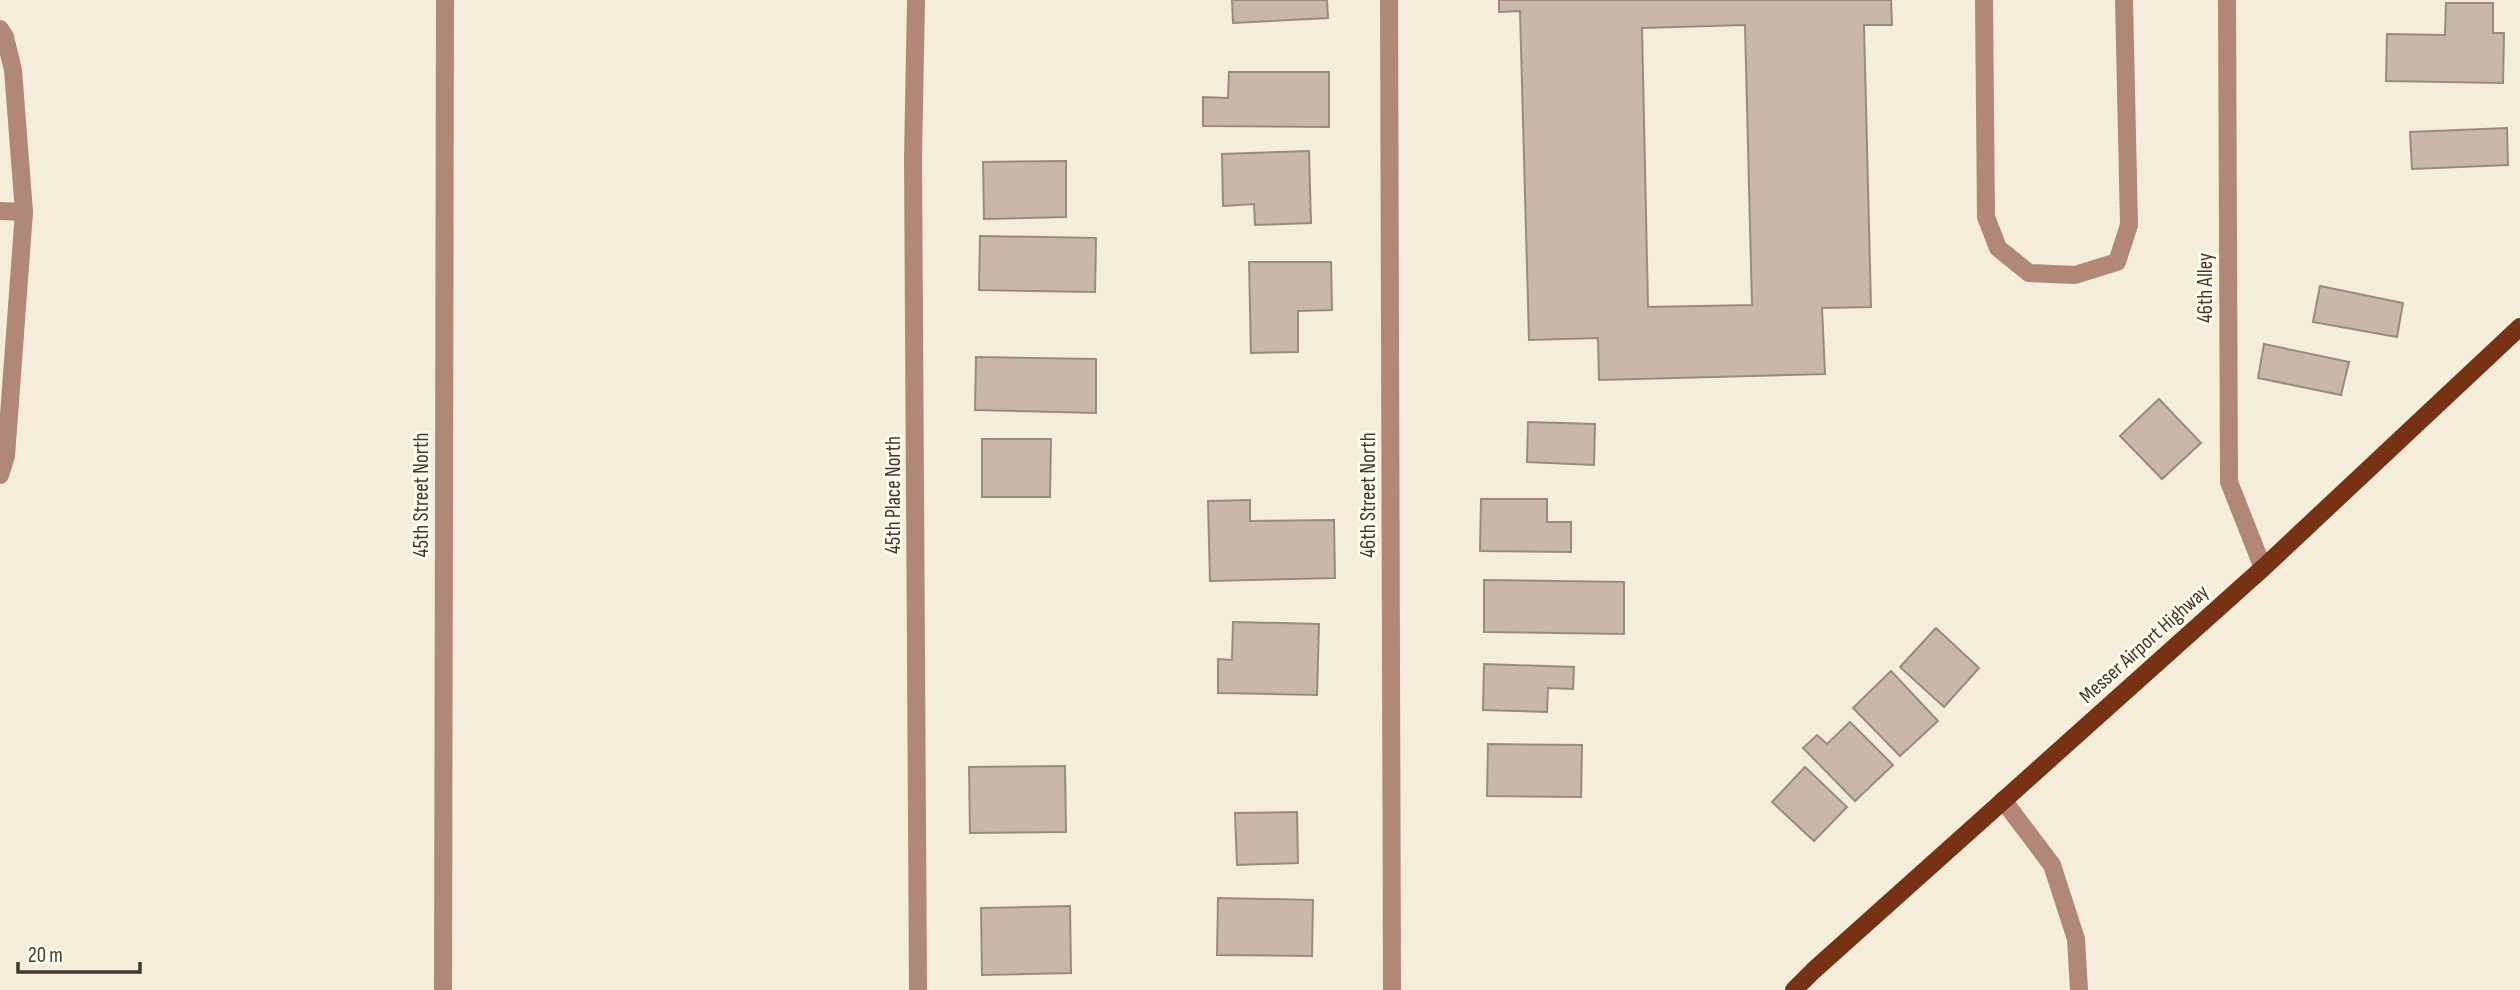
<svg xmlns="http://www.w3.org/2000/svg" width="2520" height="990" font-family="'Sofia Sans Condensed',sans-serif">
  <rect width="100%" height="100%" fill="#f3edd9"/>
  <g fill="#c9b8aa" stroke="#9b8b7e" stroke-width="2" fill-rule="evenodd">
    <polygon points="1232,0 1327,0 1328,18 1233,23"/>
    <path d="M1499 0H1891L1892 25H1864L1871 307 1822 308 1825 374 1599 380 1598 338 1529 340 1520 11 1499 12ZM1745 25 1752 305 1648 307 1642 28Z"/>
    <polygon points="2446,3 2493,3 2493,33 2504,33 2503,83 2386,81 2387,34 2445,35"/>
    <polygon points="1229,72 1329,72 1329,127 1203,126 1203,97 1228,98"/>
    <polygon points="2507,128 2508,165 2412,169 2410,132"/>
    <polygon points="1309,151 1311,223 1255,225 1254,204 1223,206 1222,154"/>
    <polygon points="1066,161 1066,217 984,219 983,162"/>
    <polygon points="980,236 1096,238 1095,292 979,290"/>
    <polygon points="1249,262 1331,262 1332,310 1298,311 1298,352 1251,353"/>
    <polygon points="2320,286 2403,303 2397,337 2313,322"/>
    <polygon points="2264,344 2349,362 2341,395 2258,378"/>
    <polygon points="976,357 1096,359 1096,413 975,410"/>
    <polygon points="2159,399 2201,443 2162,479 2120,436"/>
    <polygon points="1528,422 1595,424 1594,465 1527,462"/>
    <polygon points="982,439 1051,439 1050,497 982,497"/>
    <polygon points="1481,499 1547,499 1547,522 1571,522 1571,552 1480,551"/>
    <polygon points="1250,500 1250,521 1334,520 1335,578 1210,581 1208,501"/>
    <polygon points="1484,580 1624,582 1624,634 1484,632"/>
    <polygon points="1233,622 1319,624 1317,695 1218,693 1218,659 1232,660"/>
    <polygon points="1936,628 1979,668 1944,707 1900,667"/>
    <polygon points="1484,664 1574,667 1573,689 1548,688 1547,712 1483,710"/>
    <polygon points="1891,671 1938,721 1900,756 1853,708"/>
    <polygon points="1850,722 1893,765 1855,801 1803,748 1817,735 1827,744"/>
    <polygon points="1488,744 1582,745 1581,797 1487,796"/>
    <polygon points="1065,766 1066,832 970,833 969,767"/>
    <polygon points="1805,767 1847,807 1814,841 1772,802"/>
    <polygon points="1297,812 1298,863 1237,865 1235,813"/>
    <polygon points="1218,898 1313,900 1312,956 1217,955"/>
    <polygon points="1070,906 1071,973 982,975 981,908"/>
  </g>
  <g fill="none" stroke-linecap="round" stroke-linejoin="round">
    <g stroke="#b18777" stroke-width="18">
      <polyline points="916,0 913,157 918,990"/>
      <polyline points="1389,0 1392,990"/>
      <polyline points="1984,0 1986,217 1998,248 2029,273 2075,275 2117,262 2129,225 2124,0"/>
      <polyline points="2227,0 2229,482 2263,568"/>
      <polyline points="0,29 5,37 13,70 24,212 6,456 0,475"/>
      <polyline points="0,211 24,212"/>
      <polyline points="2003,800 2052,865 2076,939 2079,990"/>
      <polyline points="443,990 445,0"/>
    </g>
    <polyline stroke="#773213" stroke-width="18" points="1794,990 1813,971 2263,568 2520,327"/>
  </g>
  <g text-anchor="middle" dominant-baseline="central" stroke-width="6" stroke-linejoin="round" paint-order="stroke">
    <g font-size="21" fill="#3c3a32" stroke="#fffaea">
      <text transform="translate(2205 288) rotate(-90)">46th Alley</text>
      <text transform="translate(421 495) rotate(-90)">45th Street North</text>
      <text transform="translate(893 495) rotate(-90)">45th Place North</text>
      <text transform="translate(1368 495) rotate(-90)">46th Street North</text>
      <text transform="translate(2144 644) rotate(-42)">Messer Airport Highway</text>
    </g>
  </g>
  <path d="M18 962v10h122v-10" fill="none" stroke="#3c3a32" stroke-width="3.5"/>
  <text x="28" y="962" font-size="21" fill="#3c3a32" stroke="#fffaea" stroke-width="5" paint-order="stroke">20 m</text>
</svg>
